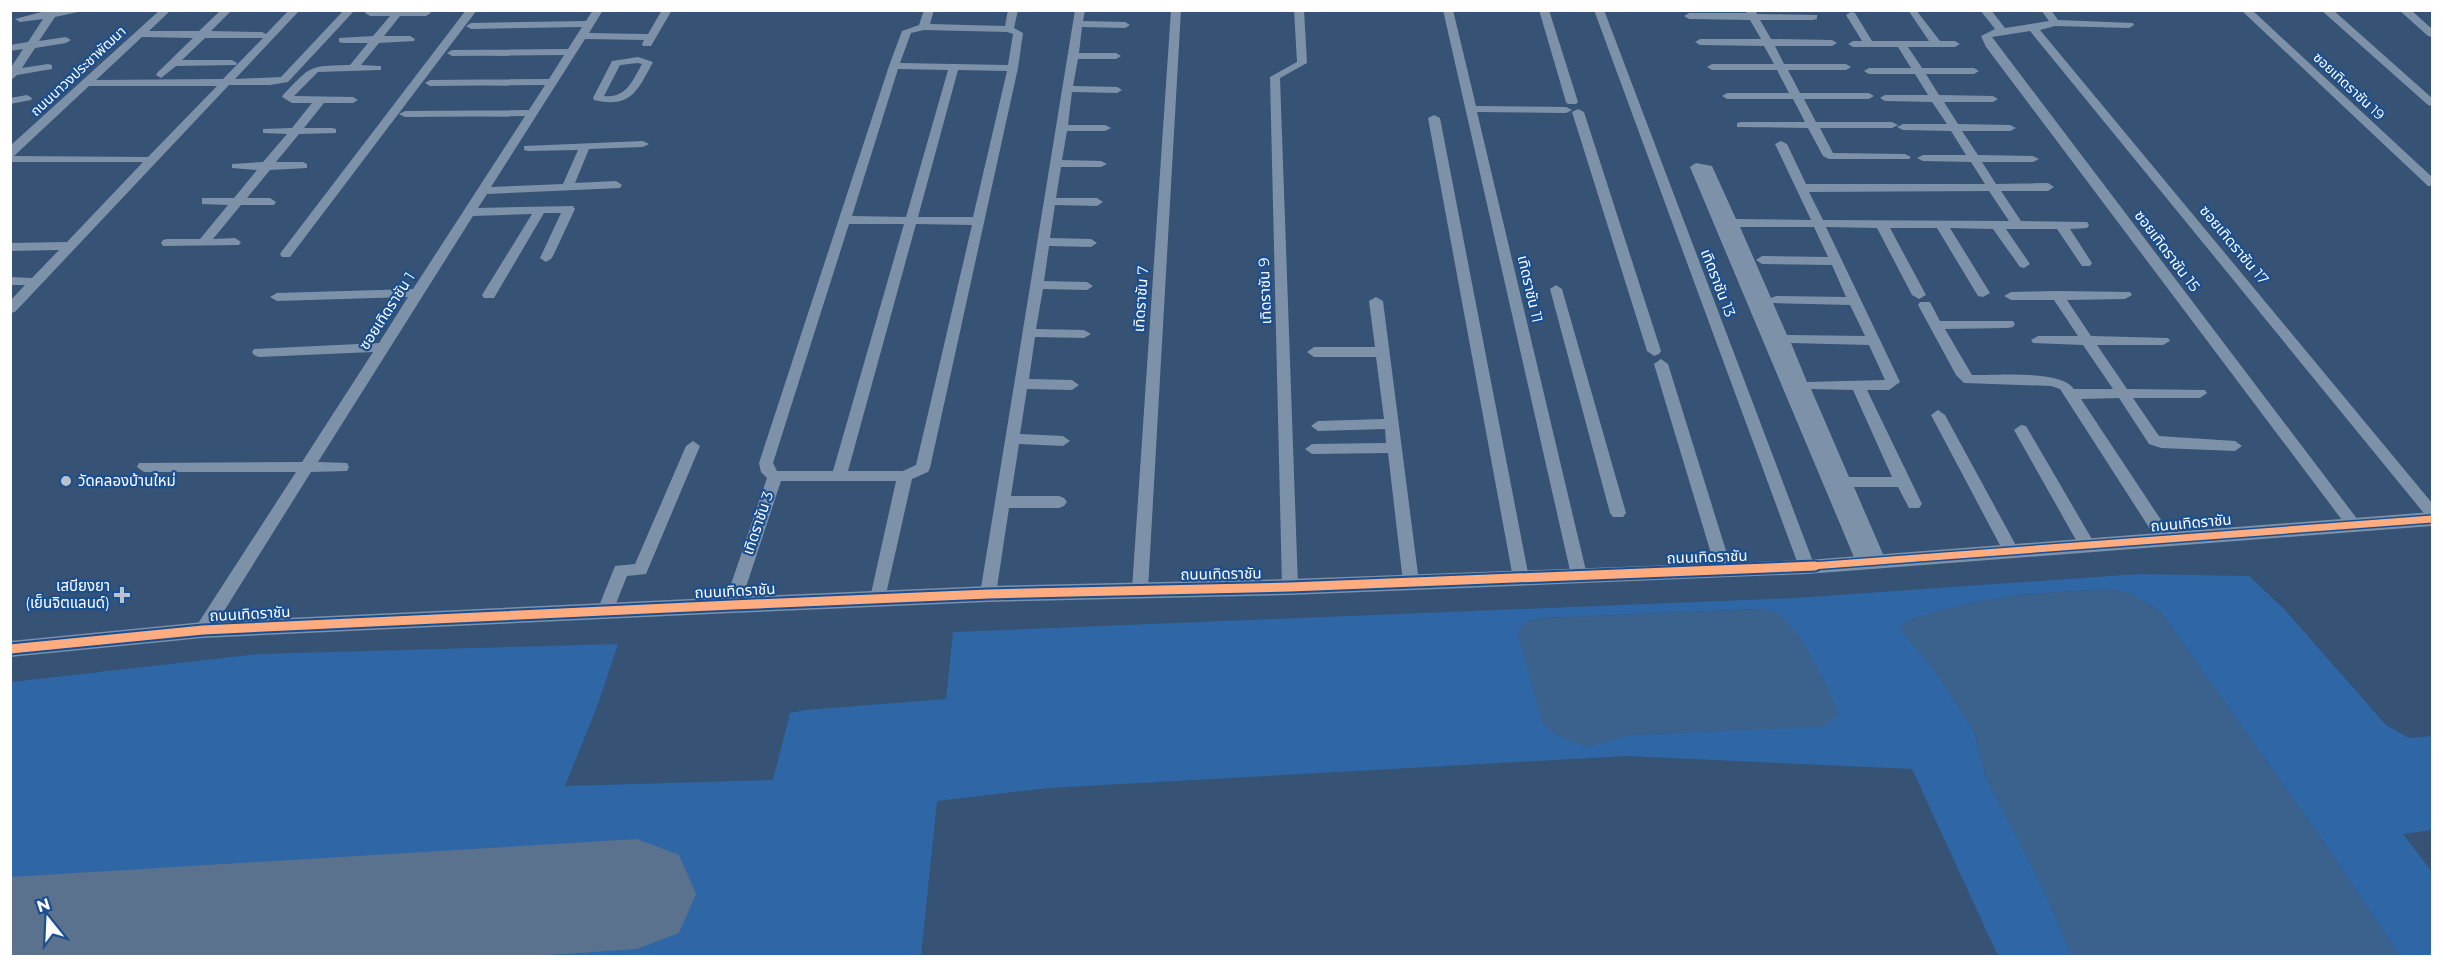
<svg xmlns="http://www.w3.org/2000/svg" width="2443" height="967" font-family="Montserrat,'Noto Sans Thai',sans-serif">
	<style>
		.green { fill: #2f66a5; fill-rule: evenodd }
		.water { fill: #3b618d }
		.lines { fill: none; stroke-linecap: round; stroke-linejoin: round }
		.taxiway { fill: #5a728e; fill-rule: evenodd }
		.runway { fill: #5a728e; fill-rule: evenodd }
		.minor { fill: #7d92a8; fill-rule: evenodd }
		.tertiary { fill: #7d92a8; fill-rule: evenodd }
		.cycleway-far1-casing { stroke: #1b4f8f; stroke-width: 10 }
		.cycleway-casing { stroke: #1b4f8f; stroke-width: 13 }
		.cycleway-far1 { stroke: #ffac80; stroke-width: 7 }
		.cycleway { stroke: #ffac80; stroke-width: 9 }
		.poi-dot { fill: #b9c2ce; stroke: #1b4f8f; stroke-width: 2 }
		.labels { text-anchor: middle; stroke-width: 4.5; stroke-linejoin: round; paint-order: stroke }
		.far-street-label { font-size: 14px; fill: #fff; stroke: #1b4f8f }
		.street-label { font-size: 15px; fill: #fff; stroke: #1b4f8f }
		.poi-label { font-size: 15px; fill: #fff; stroke: #1b4f8f; text-anchor: start }
	</style>
	<rect width="100%" height="100%" fill="#365274"/>
	<path class="green" d="M2139,574L2249,576L2285,610L2386,725L2409,738L2432,736V830L2403,834L2432,872V956H2400L2315,830L2160,611L2129,593L2109,589L2017,595L1961,605L1908,620L1900,629L1935,671L1974,731L1986,777L2043,888L2072,956H1998L1912,769L1627,756L1049,788L937,801L921,956H388L394,940L639,923L654,863L11,904V682L259,654L618,644L597,707L565,786L773,780L790,713L805,710L946,699L953,632L1795,598ZM1759,609L1776,612L1716,731L1629,735L1586,747L1524,622L1544,618Z"/>
	<path class="water" d="M2109,589L2129,593L2160,611L2315,830L2400,956H2072L2043,888L1986,777L1974,731L1935,671L1900,629L1908,620L1961,605L2017,595Z
		M1759,609C1765,610 1772,610 1777,613C1800,627 1829,688 1839,714L1823,727L1629,735L1586,747L1554,734L1542,722L1518,634L1524,622L1544,618Z"/>
	<g class="lines">
		<path class="taxiway" d="M407,886L424,893L431,909L424,925L402,941L396,956H346C360,916 366,902 407,886Z
			M83,906L100,913L108,930L100,947L89,956H32C41,930 57,917 83,906Z"/>
		<path class="runway" d="M637,839L679,855L696,894L679,933L637,949L534,956H10V877Z"/>
		<path class="minor" d="M49,10H87L55,17L39,41L66,37L71,40L66,43L35,48L22,68L48,64L52,65V69L17,75L10,81V69L23,49L10,51V45L28,42L43,19L20,22L15,19Z
			M160,10H171L149,31H199L221,10H232L211,31L262,32L266,34L289,10H300L235,79L281,77L344,10H355L288,82L270,85H229L15,312L10,313V301L25,285H10V277L32,278L59,250L10,251V243L67,242L143,162H10V146ZM142,37L193,38L157,73L156,75L161,78L176,66L236,65L237,63L232,60H182L205,38H263L223,79L96,80ZM89,86H217L148,157L14,156Z
			M428,10L431,13L426,16H400L384,36H410L415,39L414,41L379,43L361,65L381,66V70L318,72L294,96L353,97L358,100L353,103H324L304,128H332L336,129V133L299,134L276,162H303L307,164V168L270,170L247,198H270L276,202L274,205H241L213,239L235,238L241,242L239,245L163,246L161,243L163,240L167,239H200L228,205L202,204V198H234L257,170L232,168V164L263,162L287,134L263,133V129L292,128L312,103H292L282,97L283,95C312,65 308,66 350,65L368,43H343L339,42V38L373,36L390,16H370L365,13L366,11Z
			M466,10H477L290,257H282L280,254L282,251Z
			M593,10H603L589,33L648,34L662,10H672L651,46H643L642,44L644,40L585,39L491,187L563,184L578,150L528,151L524,150V146L643,141L649,144L643,147L589,149L575,183L616,181L622,185L620,188L487,194L478,208L573,206L575,209L552,258L546,262L540,258L561,213H544L494,298H484L482,295L532,214L473,216L318,462L347,463L349,467L347,471L311,472L209,635L203,637L197,635L195,630L197,625L296,472H144L137,467L139,463L302,462L373,352L259,357L254,355L252,352L254,349L379,343L408,297L277,301L270,297L277,293L413,289L525,116L405,117L399,114L405,111L529,110L545,85L430,86L425,83L430,80L549,79L564,55L452,56L447,53L452,50L568,49L582,27L471,29L466,26L471,23L586,21Z
			M924,10H934L930,24L1005,26L1008,10H1018L1014,28L1023,33L1018,68L930,468L928,472L912,479L884,603L878,604L872,603L870,598L896,481H781L740,605L738,610L732,611L726,610L724,605L767,478L761,472L759,463L889,66L902,31L919,25ZM924,30L1007,32L1013,34L1008,65L900,63L911,33ZM898,69L948,70L906,217L852,216ZM958,70L1007,71L973,217H918ZM849,224H904L833,471H777L773,463ZM916,224L972,225L916,465L903,471H848Z
			M1075,10H1085L1083,21L1125,22L1130,25L1125,28L1082,27L1079,53H1116L1121,56L1116,59H1078L1073,86L1117,87L1122,90L1117,93L1072,92L1068,125H1105L1111,128L1105,131H1067L1062,160L1101,161L1107,164L1101,167H1061L1056,198H1097L1103,202L1097,206L1055,205L1050,238L1091,239L1097,243L1091,247L1049,246L1044,281L1087,282L1093,286L1087,290L1043,289L1036,329L1084,330L1091,334L1084,338L1035,337L1029,379L1072,380L1079,385L1072,390L1027,389L1020,434L1063,436L1070,441L1063,446L1019,444L1011,496H1059L1064,498L1067,502L1064,506L1059,508H1009L996,594L994,598L988,600L982,598L980,594Z
			M1171,10H1181L1148,589L1146,593L1140,595L1134,593L1132,589Z
			M1294,10H1304L1307,63L1280,78L1298,587L1296,591L1290,593L1284,591L1282,587L1270,77L1297,62Z
			M1443,10H1453L1476,106L1566,107L1572,110L1566,113L1477,112L1587,575L1585,579L1579,581L1573,579L1571,575Z
			M1539,10H1549L1578,102L1576,104H1568L1566,102Z
			M1594,10H1604L1815,567L1813,571H1801L1799,567Z
			M1745,10H1755L1757,14L1817,15V19L1813,20H1760L1771,39L1832,40L1837,43L1832,46H1775L1784,64H1846L1851,67L1846,70H1788L1800,93H1869L1874,96L1869,99H1804L1816,122H1892L1898,125L1892,128H1820L1833,153L1905,154L1911,157L1909,159H1829L1823,156L1808,128L1737,127V123L1741,122H1805L1793,99H1727L1722,96L1727,93H1789L1777,70H1712L1707,67L1712,64H1774L1764,46L1700,45L1695,42L1700,39H1761L1750,20L1689,19L1684,16L1689,13H1747Z
			M1908,10H1916L1940,41H1955L1960,44L1955,47H1908L1922,68H1974L1979,71L1974,74H1926L1939,95L1993,96L1998,99L1993,102H1944L1958,124L2010,125L2016,128L2010,131H1962L1978,155L2033,156L2039,159L2033,162H1982L1996,184L2048,183L2054,187L2048,191H2001L2021,221L2087,222L2089,225L2087,228L2070,229L2092,263L2090,266H2082L2057,229H2006L2030,264L2024,268L2020,267L1993,229L1950,228L1990,293L1983,297L1978,296L1937,228H1890L1926,295L1919,299L1912,295L1877,228L1826,227L1900,382L1889,390H1867L1922,504L1919,508H1909L1898,487H1854L1886,561L1884,565L1878,567L1871,563L1864,568L1858,566L1856,562L1690,167L1696,163L1712,166L1736,219L1811,220L1775,144L1781,141L1787,144L1806,184H1985L1971,162L1923,161L1917,158L1923,155H1966L1951,131L1903,130L1897,127L1903,124H1947L1932,102L1885,101L1880,98L1885,95H1928L1915,74H1869L1864,71L1869,68H1911L1898,47H1853L1848,44L1853,41H1862L1846,15L1851,12L1855,13L1872,41H1929ZM1989,191L2009,221L1823,220L1809,192ZM1740,227H1814L1828,257L1762,256L1756,260L1762,264L1832,265L1846,297L1776,296L1771,298ZM1773,303L1850,305L1865,336L1787,335ZM1791,343L1869,345L1885,380L1807,382ZM1811,389L1853,390L1892,477H1849Z
			M1980,10H1991L2005,28L2049,21L2041,10H2051L2058,20L2133,23L2134,25L2129,28L2055,26L2040,30L2432,503V519L2427,517L2030,31L1992,37L2361,524L2358,528H2348L1986,47L1981,36L1995,29Z
			M2241,10H2252L2432,177V186H2428Z
			M2321,10H2333L2432,98V106L2428,105Z
			M2399,10H2411L2432,29V37L2428,36Z
			M638,57L653,62C638,90 631,109 594,100L593,98L612,61ZM638,63L642,64C633,80 626,99 604,96L620,65Z
			M27,95L32,98L31,100L10,104V98Z
			M1578,109L1584,112L1661,351L1659,354L1654,356L1647,351L1572,112Z
			M1434,115L1440,118L1529,578L1527,582L1521,584L1515,582L1513,578L1428,118Z
			M1556,285L1562,289L1626,513L1623,517H1613L1610,513L1550,289Z
			M2057,291L2130,292L2132,295L2125,299L2067,300L2091,336L2168,338L2170,341L2163,345H2097L2127,389L2205,390L2207,393L2200,398H2133L2159,436L2235,441L2242,446L2235,451L2161,448L2149,444L2119,398L2081,399L2171,535L2173,539L2171,543H2159L2060,389L2051,386L1964,383L1956,375L1918,305L1920,302H1930L1940,321H2013L2015,324L2013,327L2008,328L1945,329L1972,375C1996,376 2061,369 2074,389H2113L2083,345L2033,343L2031,340L2038,336H2078L2054,300H2011L2004,296L2011,292Z
			M1376,297L1383,301L1419,582L1417,586L1411,588L1405,586L1403,582L1388,453L1312,454L1305,449L1312,444L1386,443L1385,429L1318,431L1311,426L1318,421L1384,419L1376,357H1314L1307,352L1314,347H1375L1369,301Z
			M1661,359L1668,364L1732,570L1730,574L1724,576L1718,574L1716,570L1654,364Z
			M1938,410L1945,415L2019,551L2017,555H2005L2003,551L1931,415Z
			M2021,425L2026,426L2093,541L2095,545L2093,549H2081L2014,430Z
			M693,441L700,446L646,574L627,576L611,616L605,618L599,616L597,611L615,566L635,564L686,446Z"/>
		<path class="tertiary" d="M2432,512V526L1807,574L1290,595L988,602L732,613L203,638L10,657V641L203,622L732,597L988,586L1290,579L1807,560Z"/>
		<g class="cycleway-far1-casing">
			<path id="cycleway-far1" d="M1785,568L2432,519"/>
		</g>
		<g class="cycleway-casing">
			<path id="cycleway" d="M10,649L203,630L732,605L988,594L1290,587L1815,566"/>
		</g>
		<use href="#cycleway-far1" class="cycleway-far1"/>
		<use href="#cycleway" class="cycleway"/>
	</g>
	<g class="poi-dot">
		<circle cx="66" cy="481" r="6"/>
		<path d="M119 586h6v6h6v6h-6v6h-6v-6h-6v-6h6z"/>
	</g>
	<g class="labels">
		<g class="far-street-label">
			<text transform="translate(78 71) rotate(-43)" y="5">ถนนนาวงประชาพัฒนา</text>
			<text transform="translate(2349 86) rotate(43)" y="5">ซอยเทิดราชัน 19</text>
		</g>
		<g class="street-label">
			<text transform="translate(2234 245) rotate(50)" y="5">ซอยเทิดราชัน 17</text>
			<text transform="translate(2167 251) rotate(53)" y="5">ซอยเทิดราชัน 15</text>
			<text transform="translate(1718 283) rotate(69)" y="5">เทิดราชัน 13</text>
			<text transform="translate(1530 289) rotate(77)" y="5">เทิดราชัน 11</text>
			<text transform="translate(1265 291) rotate(-92)" y="5">เทิดราชัน 9</text>
			<text transform="translate(1141 299) rotate(-86)" y="5">เทิดราชัน 7</text>
			<text transform="translate(387 311) rotate(-57)" y="5">ซอยเทิดราชัน 1</text>
			<text transform="translate(758 523) rotate(-71)" y="5">เทิดราชัน 3</text>
			<text transform="translate(2191 523) rotate(-5)" y="5">ถนนเทิดราชัน</text>
			<text transform="translate(1707 557) rotate(-2)" y="5">ถนนเทิดราชัน</text>
			<text transform="translate(1221 574) rotate(-1)" y="5">ถนนเทิดราชัน</text>
			<text transform="translate(735 591) rotate(-3)" y="5">ถนนเทิดราชัน</text>
			<text transform="translate(250 614) rotate(-3)" y="5">ถนนเทิดราชัน</text>
		</g>
		<g class="poi-label">
			<text x="78" y="486">วัดคลองบ้านใหม่</text>
			<text x="110" y="591" text-anchor="end">เสบียงยา<tspan x="110" dy="17">(เย็นจิตแลนด์)</tspan></text>
		</g>
	</g>
	<rect width="2443" height="967" fill="none" stroke="#ffffff" stroke-width="24"/>
	<g transform="translate(48 919) rotate(342)" stroke="#1b4f8f" stroke-width="4.5" paint-order="stroke">
	<path d="M0-4.5L10 22L0 15L-10 22Z" fill="#ffffff"/>
	<text y="-9" font-size="16" font-weight="bold" text-anchor="middle" fill="#ffffff">N</text>
	</g>
</svg>
